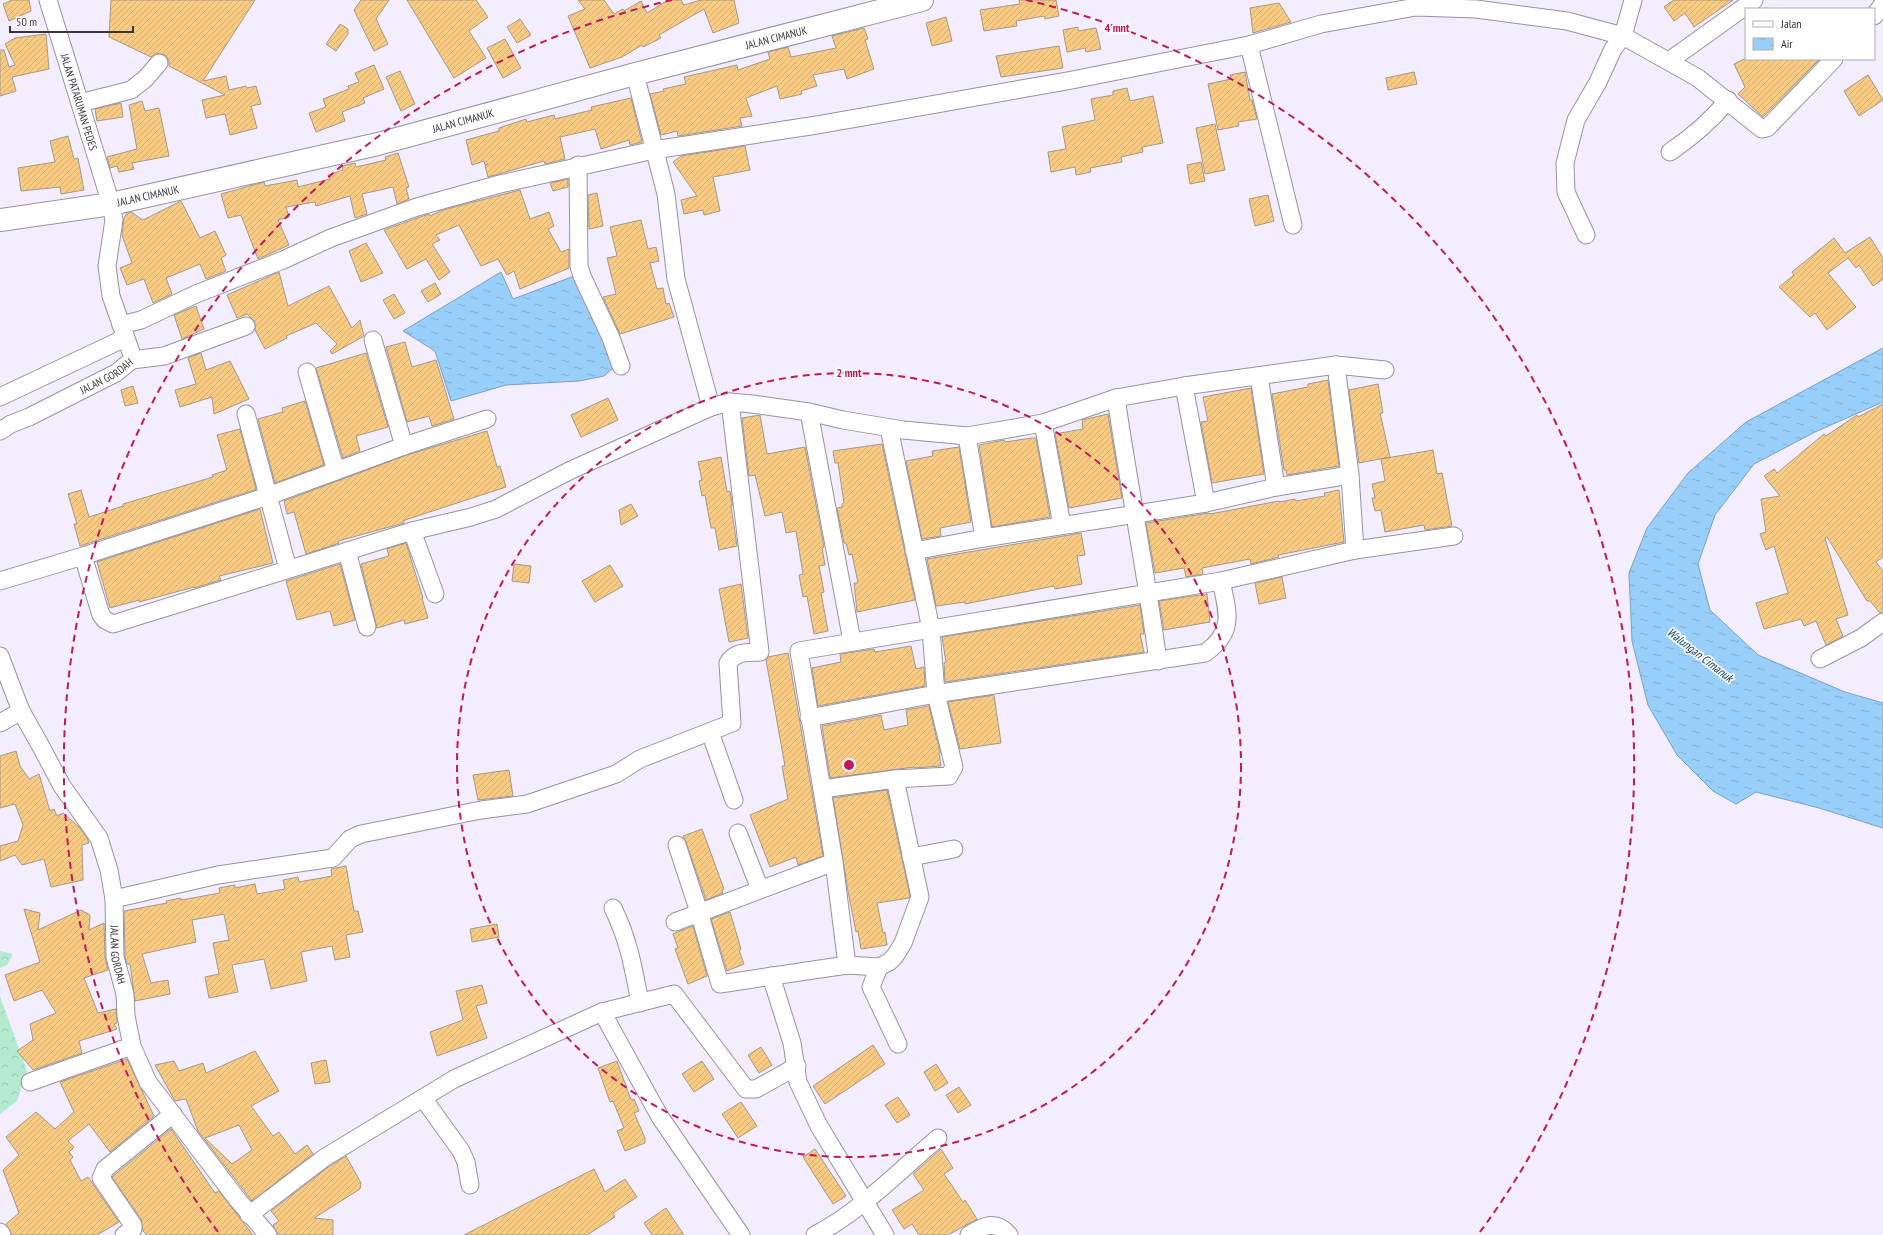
<svg xmlns="http://www.w3.org/2000/svg" width="1883" height="1235" font-family="'PT Sans Narrow',sans-serif">
	<style>
		.forest { fill: url(#forest-crowns) }
		.water { fill: url(#water-ripples); stroke: #7ba1c1 }
		.building { fill: url(#building-hatch); stroke: #a3998b; fill-rule: evenodd }
		.lines { fill: none; stroke-linecap: round; stroke-linejoin: round }
		.minor-casing { stroke: #9892a1; stroke-width: 19 }
		.major-casing { stroke: #9892a1; stroke-width: 24 }
		.minor { stroke: #fff; stroke-width: 17 }
		.major { stroke: #fff; stroke-width: 22 }
		.ring { fill: none; stroke: #c2185b; stroke-width: 2; stroke-dasharray: 7 5 }
		.labels { text-anchor: middle; stroke-width: 3.5; stroke-linejoin: round; paint-order: stroke }
		.street-label { font-size: 11px; fill: #38353b; stroke: #fefefe }
		.water-label { font-size: 12px; font-style: italic; fill: #00385b; stroke: #fefefe }
		.centre { fill: #c2185b; stroke: #fefefe; stroke-width: 2 }
		.ring-label { font-size: 12px; text-anchor: middle; font-weight: bold; fill: #c2185b; stroke: #fefefe; stroke-width: 3.5; stroke-linejoin: round; paint-order: stroke }
	</style>
	<defs>
		<pattern id="forest-crowns" width="20" height="18" patternUnits="userSpaceOnUse"><rect width="20" height="18" fill="#b4ebcf"/><path d="M2 6a3 3 0 1 1 6 0M12 15a3 3 0 1 1 6 0" fill="none" stroke="#9ccab3"/></pattern>
		<pattern id="water-ripples" width="26" height="14" patternUnits="userSpaceOnUse"><rect width="26" height="14" fill="#98cffb"/><path d="M2 4q2-2 4 0t4 0M15 11q2-2 4 0t4 0" fill="none" stroke="#84b2d8"/></pattern>
		<pattern id="building-hatch" width="6" height="6" patternUnits="userSpaceOnUse"><rect width="6" height="6" fill="#f9cb82"/><path d="M-1 1l2-2M0 6l6-6M5 7l2-2" fill="none" stroke="#d6af71"/></pattern>
	</defs>
	<rect width="100%" height="100%" fill="#f3edfd"/>
	<path class="forest" d="M0,951L13,954L7,965L0,968Z
		M0,996L27,1071L17,1101L0,1114Z"/>
	<path class="water" d="M501,272L513,299L577,275L613,358V368L604,376L579,381L506,385L451,401L435,351L403,331Z
		M1883,348V402L1815,432L1754,464L1715,515L1698,564L1710,610L1758,655L1845,692L1883,703V828L1819,808L1756,792L1736,804L1713,791L1677,755L1648,705L1632,641L1629,573L1647,528L1688,473L1746,422Z"/>
	<path class="building" d="M12,0H29L31,11L9,21L3,4Z
		M111,0H255L203,81L226,76L229,90L246,86L247,88L256,86L261,104L251,106L257,128L230,135L225,114L206,118L202,100L225,95L169,66V60L165,55L156,53L151,57L109,37Z
		M361,0H389L376,19L388,44L374,51L354,10Z
		M407,0H476L488,17L469,31L486,58L454,78Z
		M578,0H604L614,14L623,9L624,11L641,1L647,13L668,0H681L684,5L701,0H734L739,23L713,33L704,9L659,35L661,38L643,47L642,45L622,57L590,68L568,16L585,9Z
		M1019,0H1056L1059,16L1045,19L1044,16L1016,21L1017,26L984,31L980,10L1020,4Z
		M1674,0H1733L1694,27L1685,13L1674,21L1664,7Z
		M1279,3L1291,22L1253,33L1250,8Z
		M946,17L952,41L932,46L926,23Z
		M520,19L531,35L517,43L507,27Z
		M340,24L348,29V34L336,51L326,44Z
		M1078,27V31L1096,28L1101,49L1086,52L1085,48L1067,52L1063,30Z
		M864,28L868,39L865,40L874,69L847,79L844,69L813,75L817,86L801,91L802,94L780,99L777,86L746,98L752,116L740,118L742,126L678,136L677,131L661,135L650,94L664,91L663,89L686,84L684,77L737,65L738,70L770,59L768,52L788,47L791,57L836,48L832,36Z
		M46,34L49,69L12,77L16,91L0,96V50H4L9,67L15,65L5,44L15,38Z
		M505,39L521,68L503,78L487,48Z
		M1059,46L1063,68L1001,77L996,56Z
		M1744,59H1820L1763,117L1738,94L1745,87L1734,64Z
		M374,65L384,89L363,98L365,103L342,112L345,121L316,132L309,113L326,107L323,99L349,89L348,86L359,82L355,73Z
		M400,71L415,104L401,111L386,77Z
		M1245,72L1250,100H1252L1257,119L1238,122L1239,126L1218,130L1208,84L1231,79L1230,75Z
		M1414,72L1417,84L1388,90L1386,78Z
		M1868,75L1883,100L1859,116L1844,91Z
		M1127,88L1130,101L1153,96L1163,143L1142,147L1143,152L1121,157L1122,162L1090,168L1091,172L1076,175L1075,167L1051,172L1048,152L1066,149L1062,127L1095,120L1091,99L1113,95V91Z
		M631,98L642,142L630,145L629,140L601,149L595,129L560,137L565,159L545,164L544,161L488,177L485,166L488,164L485,165L484,161L472,165L466,140L499,131V128L526,119L527,122L554,115L555,119L592,110L591,107Z
		M142,101L145,111L159,108L169,156L132,163L134,169L119,172L117,166L110,168L107,157L137,149L129,105Z
		M121,103L123,117L97,121L95,109Z
		M1215,124L1225,170L1205,174L1196,128Z
		M68,136L74,159L78,158L84,190L61,194L60,187L21,191L18,168L55,162L50,141Z
		M745,146L750,170L713,177L720,211L704,215L703,210L684,214L681,200L697,196L673,162L681,156Z
		M398,153L409,187L406,188L409,199L397,204L393,187L362,194L367,214L355,218L350,196L316,206L315,202L286,207L289,217L278,220L289,245L258,259L241,215L228,218L221,194L264,182L265,186L297,180L298,187L330,179L328,175L343,170L342,166L355,163L356,167L386,160L385,157Z
		M1201,162L1205,181L1190,184L1187,165Z
		M568,179V187L553,191L550,183Z
		M520,190L530,219L549,212L554,226L548,229L561,252L569,249V268L520,289L514,271L507,275L498,259L481,266L459,225L436,235L440,240L432,244L450,272L439,280L426,259L407,269L384,230L420,217L429,214L430,216L443,210Z
		M597,193L603,226L589,229L588,195Z
		M1268,195L1274,221L1255,226L1249,199Z
		M181,201L200,238L215,231L226,255L221,258L226,271L206,279L200,264L166,278L172,294L153,303L144,279L127,285L120,268L132,263L122,235L124,218L127,213L131,212L143,220Z
		M641,220L648,249L656,247L659,261L650,263L657,289L663,288L666,304L669,303L674,317L620,334L603,297L616,294L607,258L617,256L610,227Z
		M1870,237L1883,258V279L1873,286L1859,265L1856,268L1848,258L1828,273L1856,307L1827,330L1815,313L1810,317L1779,287L1794,275L1792,272L1834,238L1845,253Z
		M366,243L383,273L361,282L349,251Z
		M279,272L288,306L329,286L352,328L360,320L364,336L332,354L330,351L337,344L316,323L286,336L287,338L265,349L255,330V322L247,314L237,318L227,295Z
		M435,283L441,294L428,302L421,291Z
		M394,294L405,313L394,319L383,300Z
		M196,306L204,329L182,339L174,315Z
		M405,342L412,367L436,360L454,419L432,426L429,416L407,422L386,347Z
		M201,353L206,370L230,361L249,399L214,414L212,397L180,407L175,390L196,384L188,358Z
		M366,353L388,427L356,436L360,451L343,458L316,368Z
		M1328,380L1339,466L1287,475L1286,470H1284L1272,394L1308,387V384Z
		M1378,384L1383,413H1380L1390,457L1359,463L1349,390Z
		M133,386L138,403L125,406L121,390Z
		M1251,388L1264,474L1212,483L1201,422L1208,421L1203,397Z
		M608,398L618,420L581,437L571,415Z
		M305,401L324,465L275,483L258,419L283,412L282,408Z
		M1883,404V557L1876,562L1883,571V612L1880,613L1870,601H1867L1827,537L1825,538L1848,615L1836,619L1843,636L1826,645L1816,621L1804,626L1801,619L1764,629L1756,603L1788,593L1774,546L1766,550L1760,534L1766,532L1761,499L1780,496L1764,476L1774,469L1777,473L1824,434L1826,436L1857,415L1858,417Z
		M1108,414L1122,498L1069,508L1055,434L1083,429L1082,420Z
		M760,415L767,454L805,447L824,547L822,548L825,565L819,566L824,592L821,593L828,631L814,634L807,596L803,597L799,575L803,574L796,531L786,533L782,512L765,516L755,475L749,476L742,418Z
		M240,429L256,489L254,490L80,546L74,524H77L68,494L81,490L89,517L123,506V504L213,477L212,475L227,470L217,435Z
		M487,431L497,467L500,466L506,487L408,519L403,521L404,523L338,541L339,543L306,554L294,512L287,514L284,501L407,455Z
		M1032,438H1036L1050,517L992,527L979,445L1004,440L1005,442Z
		M882,444L915,600L857,612L854,583H858L852,554L849,555L846,543H844L837,508L842,507V504L844,503L838,463H835L833,451Z
		M959,447L971,522L940,528L941,536L922,539L906,461L933,456L932,451Z
		M1433,450L1437,474L1442,473L1452,526L1425,530L1424,525L1385,532L1381,510L1375,511L1372,498H1375L1372,484L1385,481L1381,459Z
		M721,457L727,492L730,491L732,503V506H731L737,546L719,550L715,528H711L705,495L702,496L699,481L702,480L698,462Z
		M1339,490L1344,542L1278,555L1279,557L1251,564L1250,559L1202,568L1203,574L1186,577L1184,568L1155,573L1146,523L1209,513L1210,514L1279,501L1280,502L1295,499L1296,501L1325,496L1324,493Z
		M631,504L638,516L621,525L619,510Z
		M260,509L273,563L219,576L221,580L194,588V587L139,602V600L110,608L97,562Z
		M1081,533L1085,555L1077,556L1082,584L1055,589L1054,586L965,604V602L936,606L927,559Z
		M406,543L423,598H422L428,618L405,624L404,620L377,628L361,564L389,556L387,549Z
		M340,564L355,620L334,626L330,611L297,620L286,581Z
		M514,564L531,566L529,583L512,581Z
		M610,565L623,586L595,602L582,581Z
		M1282,577L1286,598L1259,604L1255,583Z
		M741,584L748,638L729,642L719,589Z
		M1207,594L1210,622L1164,630L1159,601Z
		M1140,605L1144,634H1140L1144,652L945,682L944,663L946,662L942,637Z
		M911,646L916,669L924,667L925,686L818,706L812,668L841,662L840,654L874,649L875,652Z
		M788,653L823,856L798,865L796,857L770,867L750,815L788,799L782,766H785L766,660L768,657Z
		M994,695L1001,743L960,749L948,702Z
		M929,706L940,753H939L941,766L914,768V767L830,778L822,726L881,715L884,730L908,725L906,710Z
		M16,751L20,766L29,779L39,774L50,811L54,809L57,816L63,813L80,828L87,838L89,843L82,845L83,880L51,887L44,859L22,865L15,855L0,861V846L18,841L23,825L15,804L0,808V756Z
		M509,770L513,796L478,800L473,775Z
		M887,790L910,896L909,898L877,903L883,933L885,932L887,945L861,949L858,931L856,932L848,891L833,798Z
		M702,829L724,889L722,890L723,893L706,900L686,842L683,836Z
		M346,866L354,911H358L363,932L346,935L350,957L335,960L332,946L301,952L307,981L271,989L264,959L232,965L238,992L209,998L205,977L219,974L213,943L229,940L224,914L192,920L196,942L142,954L151,983L168,980L170,994L135,1001L130,964H127L125,956L124,911L167,903L166,901L181,898V900L220,893L219,888L235,885V888L255,884L257,894L285,889L283,880L298,877L299,882L332,876L331,869Z
		M24,909L40,913L38,930L81,910L90,915L89,930L104,923L105,957L108,970L84,978L98,1013L116,1009L117,1023L114,1024L117,1029L79,1041L82,1053L33,1070L17,1051L33,1040L30,1024L56,1013L42,990L14,1001L5,975L40,962Z
		M730,912L741,949L739,950L744,964L727,971L711,919Z
		M497,924L499,937L472,942L470,929Z
		M693,926L707,976L688,984L675,949L678,948L673,934Z
		M482,985L487,1003L476,1006L487,1038L437,1056L430,1032L463,1020L456,991Z
		M873,1045L885,1064L825,1104L813,1086Z
		M761,1047L772,1065L759,1073L748,1055Z
		M255,1051L279,1091L251,1106L273,1136L279,1132L295,1154L307,1145L313,1154L252,1201L198,1131L186,1099L175,1101L155,1065L174,1061L179,1071L203,1063L206,1073ZM239,1125L252,1150L232,1164L205,1138Z
		M127,1059L154,1116L110,1152L89,1124L68,1141L74,1147L69,1152L73,1157L70,1160L81,1181L88,1177L119,1222L97,1235H12L6,1224L19,1213L3,1170L19,1155L6,1137L36,1112L55,1129L74,1112L60,1082Z
		M326,1060L330,1082L315,1084L311,1063Z
		M617,1061L631,1100L634,1099L639,1111L634,1113L645,1138V1143L625,1151L617,1131L624,1128L613,1101L610,1102L598,1068Z
		M702,1061L714,1079L694,1092L682,1074Z
		M936,1064L948,1083L935,1091L924,1072Z
		M959,1087L971,1105L958,1113L946,1095Z
		M898,1097L910,1115L897,1123L885,1105Z
		M741,1102L757,1126L738,1138L722,1114Z
		M171,1129L215,1193L219,1191L253,1235H147L143,1231L141,1219L112,1177Z
		M815,1149L846,1196L833,1204L803,1157Z
		M941,1149L953,1168L944,1174L963,1202L965,1200L977,1219L948,1235H919L912,1224L904,1229L892,1210L924,1190L913,1174Z
		M346,1156L361,1183L360,1189L314,1218L333,1220V1235H278L273,1225L279,1221L271,1211L327,1168Z
		M594,1169L605,1192L625,1179L637,1197L613,1213L615,1217L587,1235H464Z
		M666,1208L684,1235H652L644,1223Z"/>
	<g class="lines">
		<g class="minor-casing">
			<g id="minor">
				<path d="M1874,16L1883,4"/>
				<path d="M1249,45L1293,225"/>
				<path d="M1669,61L1754,0"/>
				<path d="M635,74L666,194L676,279L711,407"/>
				<path d="M80,103L131,90L145,79L159,63"/>
				<path d="M1670,152C1692,137 1711,121 1728,100"/>
				<path d="M578,165L579,266L582,276L611,338L621,366"/>
				<path d="M1586,235L1566,192L1565,163L1576,120L1598,82L1613,49L1623,36L1633,0"/>
				<path d="M121,325L141,320L196,294L283,260L331,238L417,207L500,184L654,150L817,125L1067,81L1249,45L1321,24L1416,7L1476,9L1567,21L1623,36L1698,78L1762,129L1767,128L1834,59"/>
				<path d="M373,340L404,446"/>
				<path d="M132,360L164,356L246,326"/>
				<path d="M1336,365L1350,475L1355,550"/>
				<path d="M307,372L336,471"/>
				<path d="M1259,376L1276,487"/>
				<path d="M1184,386L1206,503"/>
				<path d="M0,397L125,338"/>
				<path d="M1116,398C1129,486 1146,573 1158,661"/>
				<path d="M809,412L852,641"/>
				<path d="M246,414L288,569"/>
				<path d="M1043,423L1062,525"/>
				<path id="s1" d="M0,431L11,424L29,417L116,373L132,360V355L111,296L107,266L114,220L111,204L48,0"/>
				<path d="M967,436L984,538"/>
				<path d="M412,531L435,594"/>
				<path d="M347,551L367,627"/>
				<path d="M914,551L984,538L1206,503L1276,487L1350,475"/>
				<path d="M83,556L268,496L404,446L487,419"/>
				<path d="M0,581L83,556L101,615L105,620L113,624L412,531L471,517L496,509L569,471L711,407L730,402L752,404L809,412L843,420L903,430L967,436L1043,423L1116,398L1184,386L1336,365L1385,370"/>
				<path id="s2" d="M0,656L21,711L39,743L62,786L99,838L109,870L114,899L115,957L125,994L126,1016L132,1046L148,1082L237,1199L268,1235"/>
				<path d="M1820,659L1861,638L1883,622"/>
				<path d="M809,718L941,693L1205,653C1235,632 1228,613 1221,581"/>
				<path d="M0,723L21,711"/>
				<path d="M710,732L734,800"/>
				<path d="M822,789L895,779L949,776L954,767L936,694L931,629L889,428"/>
				<path d="M738,833L760,889"/>
				<path d="M677,845L699,912L720,984L847,965L879,967L889,962L895,956L903,943L920,897L895,779"/>
				<path d="M911,857L954,849"/>
				<path d="M114,899L218,875L333,858L350,839L361,834L481,810L527,804L616,774L640,759L732,723L728,663C735,651 747,653 760,652L730,402"/>
				<path d="M613,908C629,941 633,966 640,1003"/>
				<path d="M675,922L834,862"/>
				<path d="M847,965L834,862L799,651L1221,581L1355,550L1454,536"/>
				<path d="M879,967L871,987L898,1044"/>
				<path d="M771,976L792,1043L798,1082L819,1126L885,1235"/>
				<path d="M602,1012L660,1117L741,1235"/>
				<path d="M30,1082L132,1046"/>
				<path d="M423,1098L461,1151L466,1162L470,1185"/>
				<path d="M249,1215L324,1158L454,1079L602,1012L674,994L746,1089H756L797,1066"/>
				<path d="M0,1232L2,1235"/>
				<path d="M124,1235L133,1229V1225L101,1178L105,1169L173,1114"/>
				<path d="M815,1235C861,1211 899,1171 938,1138"/>
				<path d="M969,1235C983,1226 996,1219 1009,1235"/>
			</g>
		</g>
		<g class="major-casing">
			<g id="major">
				<path id="s3" d="M0,220L111,204L378,144L635,74L922,0"/>
			</g>
		</g>
		<use href="#minor" class="minor"/>
		<use href="#major" class="major"/>
	</g>
	<g class="ring">
		<circle cx="849" cy="765" r="392"/>
		<path d="M218 1232A785 785 0 0 1 672 0M1026 0A785 785 0 0 1 1480 1232"/>
	</g>
	<g class="labels">
		<g class="street-label">
			<text dy="4" stroke="none"><textPath href="#s3" startOffset="798">JALAN CIMANUK</textPath></text>
			<text transform="translate(79 102) rotate(73)" y="4">JALAN PATARUMAN PEDES</text>
			<text dy="4" stroke="none"><textPath href="#s3" startOffset="474">JALAN CIMANUK</textPath></text>
			<text dy="4" stroke="none"><textPath href="#s3" startOffset="150">JALAN CIMANUK</textPath></text>
			<text dy="4" stroke="none"><textPath href="#s1" startOffset="120">JALAN GORDAH</textPath></text>
			<text dy="4" stroke="none"><textPath href="#s2" startOffset="327">JALAN GORDAH</textPath></text>
		</g>
		<g class="water-label">
			<text transform="translate(1700 655) rotate(38)" y="4">Walungan Cimanuk</text>
		</g>
	</g>
	<circle cx="849" cy="765" r="6" class="centre"/>
	<g class="ring-label">
		<text x="1117" y="32">4 mnt</text>
		<text x="849" y="377">2 mnt</text>
	</g>
	<rect x="1745" y="8" width="130" height="52" fill="#fefefe" stroke="#afaeb0"/>
	<rect x="1753" y="21" width="20" height="6" fill="#ffffff" stroke="#afaeb0"/>
	<text x="1781" y="28" font-size="12" fill="#38353b">Jalan</text>
	<rect x="1753" y="38" width="20" height="12" fill="url(#water-ripples)" stroke="#afaeb0"/>
	<text x="1781" y="48" font-size="12" fill="#38353b">Air</text>
	<path d="M10 26v6h123v-6" fill="none" stroke="#38353b" stroke-width="2"/>
	<text x="16" y="26" font-size="12" fill="#38353b" stroke="#fefefe" stroke-width="3" paint-order="stroke">50 m</text>
</svg>
